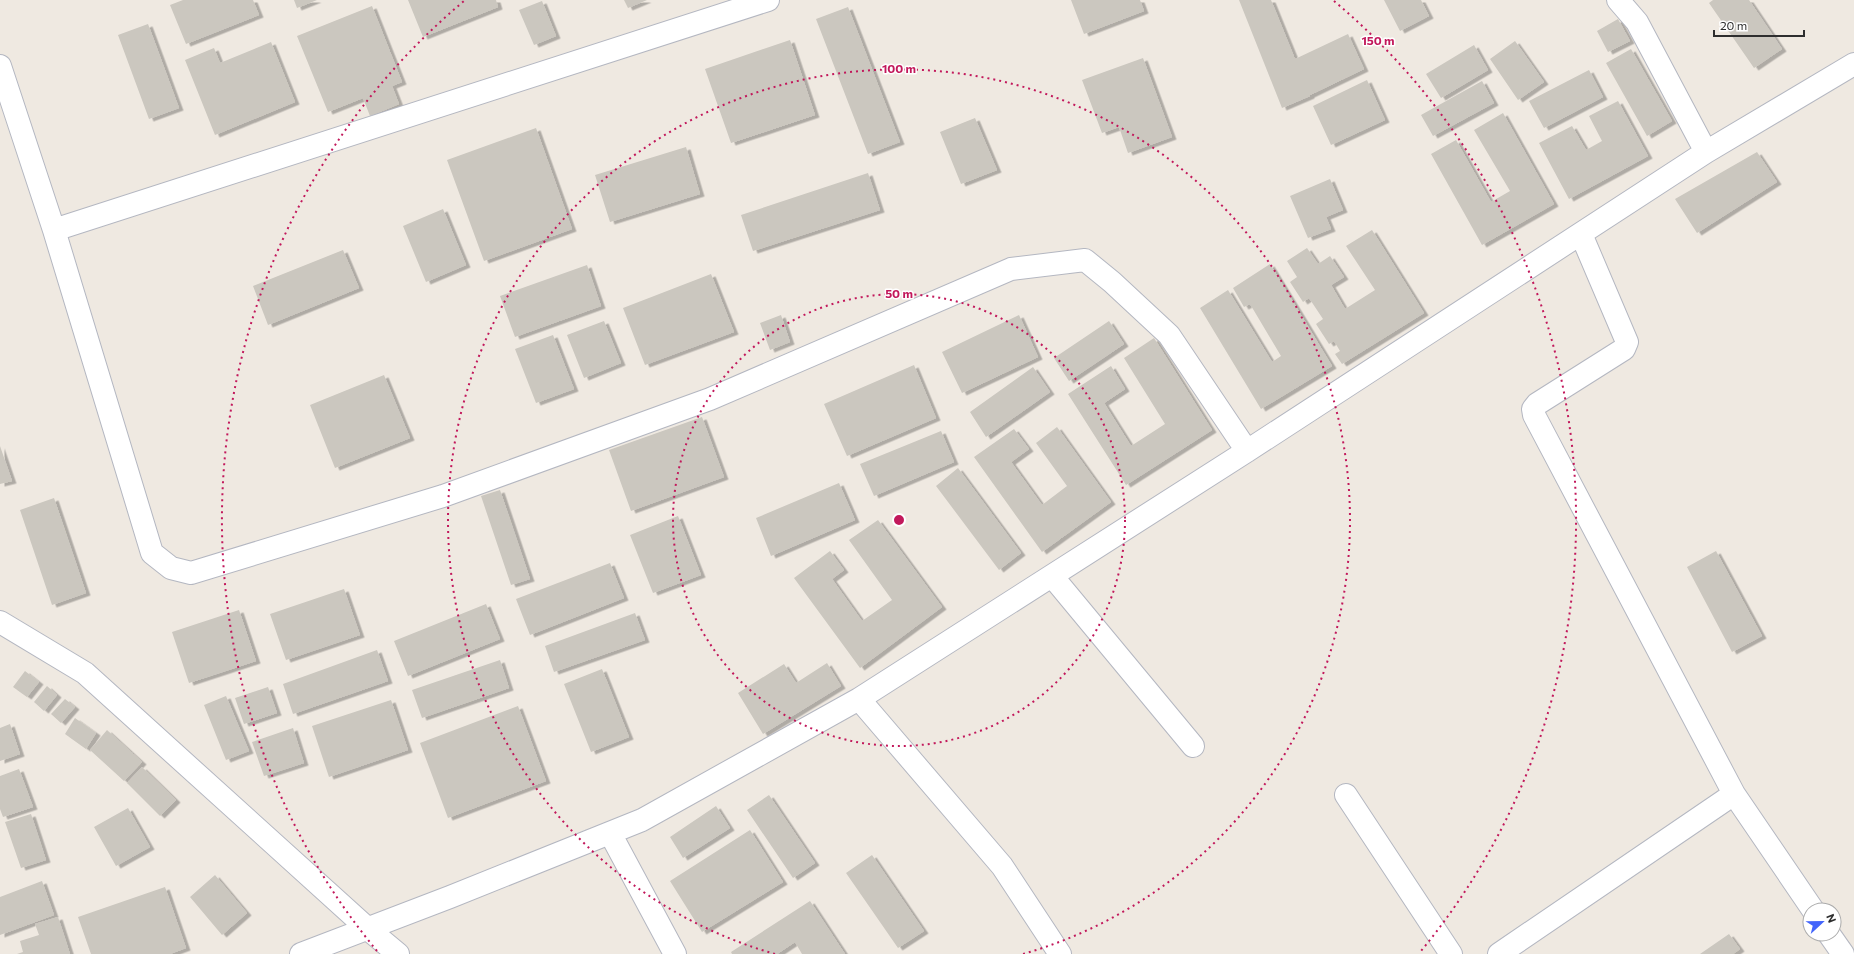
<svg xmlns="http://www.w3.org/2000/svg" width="1854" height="954" font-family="Commissioner,sans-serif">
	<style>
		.building { fill: #cbc7bf; filter: url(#shadow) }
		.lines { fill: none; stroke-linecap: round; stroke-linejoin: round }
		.street-casing { stroke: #b4b7c1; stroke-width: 24 }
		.street { stroke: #fff; stroke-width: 22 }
		.ring { fill: none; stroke: #c2185b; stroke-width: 2; stroke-dasharray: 2 4 }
		.centre { fill: #c2185b; stroke: #fff; stroke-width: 2 }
		.ring-label { font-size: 12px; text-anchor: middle; font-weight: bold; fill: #c2185b; stroke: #fff; stroke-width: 3; stroke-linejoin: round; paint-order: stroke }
	</style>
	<defs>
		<filter id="shadow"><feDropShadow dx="4.5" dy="2.5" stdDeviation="0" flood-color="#0004"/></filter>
	</defs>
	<rect width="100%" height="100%" fill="#efe9e1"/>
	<path class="building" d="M183,0H253L259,15L186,44L170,5Z
		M294,0H317L297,8Z
		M408,0H496L498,7L423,37Z
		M624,0H647L628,8Z
		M1071,0H1140L1144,11L1084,34Z
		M1239,0H1271L1295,59L1348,34L1364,69L1310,95V96L1282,108Z
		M1384,0H1421L1429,16L1400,31Z
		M1713,0H1749L1782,49L1754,68L1709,3Z
		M542,1L556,36L534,45L519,10Z
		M372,6L402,82L392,86L399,104L370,116L363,98L328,112L297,36Z
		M848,7L900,142L868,154L816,19Z
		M1618,19L1630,41L1608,52L1597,31Z
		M148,24L179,108L149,119L118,35Z
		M790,40L815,115L731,143L705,69Z
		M1515,41L1544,82L1518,100L1490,59Z
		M271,42L295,102L215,135L185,60L214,48L220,63Z
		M1474,45L1488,70L1441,98L1426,74Z
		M1631,49L1672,121L1647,136L1606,63Z
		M1143,58L1172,137L1128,153L1119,127L1102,133L1082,80Z
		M1589,70L1603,97L1544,128L1529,101Z
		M1367,80L1385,120L1331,145L1313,106Z
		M1482,81L1494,103L1433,136L1421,115Z
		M1618,101L1648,156L1569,199L1539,143L1572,126L1586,150L1602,141L1589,116Z
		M1503,113L1554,204L1482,245L1431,154L1456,140L1491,202L1510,191L1474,130Z
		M975,118L997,170L961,184L940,132Z
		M536,128L572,229L484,261L447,160Z
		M686,147L700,194L610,222L595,175Z
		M1757,152L1777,182L1697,233L1675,199Z
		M868,173L880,210L753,251L741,215Z
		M1330,179L1343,210L1326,217L1331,229L1308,238L1290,196Z
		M443,209L466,265L426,282L403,226Z
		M1372,230L1424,313L1342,364L1335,354L1340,351L1334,341L1329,344L1316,324L1323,319L1309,298L1303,302L1290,282L1297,277L1287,261L1307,248L1318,264L1330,256L1344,277L1331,285L1345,309L1375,290L1346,246Z
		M343,250L359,288L268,325L253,286Z
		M1270,264L1332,366L1261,409L1200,308L1228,290L1272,362L1281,356L1250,304L1244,307L1233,288Z
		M587,265L601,306L515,337L500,296Z
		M711,274L734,332L645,365L623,308Z
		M781,315L790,342L770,350L760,323Z
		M1019,315L1038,357L962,393L942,352Z
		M604,321L621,363L584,378L567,335Z
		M1109,321L1124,344L1069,381L1054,358Z
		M553,335L574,389L536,403L515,349Z
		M1154,338L1212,430L1126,485L1068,394L1111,366L1125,389L1104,403L1131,446L1165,424L1124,358Z
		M914,365L936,418L847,456L824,404Z
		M1033,367L1050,392L986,437L970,412Z
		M384,375L410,438L335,468L310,405Z
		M702,417L724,477L631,511L609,450Z
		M1057,427L1111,502L1042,552L974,457L1014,429L1029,449L1011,462L1042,505L1067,486L1036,443Z
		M941,431L954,462L874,496L860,464Z
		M0,446L12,481L0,484Z
		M958,468L1021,553L999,570L936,486Z
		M839,483L855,520L771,556L756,518Z
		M500,490L530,579L511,585L481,496Z
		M54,498L86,593L52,605L20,510Z
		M678,516L701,575L653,593L630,535Z
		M878,520L942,607L860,668L794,578L830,551L844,570L832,579L862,621L892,600L849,540Z
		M1716,551L1762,636L1732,652L1687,567Z
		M610,563L624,598L530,635L516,599Z
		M344,589L360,635L286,660L270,614Z
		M486,604L500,639L408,676L394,641Z
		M239,610L256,661L189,683L172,632Z
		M635,613L645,640L554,672L545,646Z
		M377,650L388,681L293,714L283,684Z
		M500,660L509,688L422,718L412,690Z
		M827,663L841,686L763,734L738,693L784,664L796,683Z
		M602,669L629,737L591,752L564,684Z
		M25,671L39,682L27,697L13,687Z
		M47,686L57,695L44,711L34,702Z
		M268,687L277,713L244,724L235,698Z
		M226,696L249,751L226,760L204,705Z
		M65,699L75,707L61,723L51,714Z
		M391,700L408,750L329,777L312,726Z
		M518,706L546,781L448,818L420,743Z
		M75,718L96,733L86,749L65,734Z
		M10,724L20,754L0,761V728Z
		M293,728L304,763L264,776L252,742Z
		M107,730L142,762L124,781L90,750Z
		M142,767L176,800L160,816L127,783Z
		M19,769L33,807L3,817L0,809V776Z
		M769,795L815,863L793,878L747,810Z
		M716,806L730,828L683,858L670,837Z
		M128,808L150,847L116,866L94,827Z
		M31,814L46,860L21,868L5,822Z
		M750,830L783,882L702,932L670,881Z
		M872,855L924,931L898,948L846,873Z
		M215,875L247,913L222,935L190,897Z
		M42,881L54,915L0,935V897Z
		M165,887L186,948L170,954H91L78,917Z
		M810,901L845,954H802L795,942L777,954H732L731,952Z
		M58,917L70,954H17L23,952L20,941L39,935L35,924Z
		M1729,934L1740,949L1733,954H1700Z"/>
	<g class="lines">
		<g class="street-casing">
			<path id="street" d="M1618,0L1637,22L1706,152
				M0,66L54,230L152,553L171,568L191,573L443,496L710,399L1011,269L1085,260L1112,282L1169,335L1247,451
				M54,230L768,0
				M1581,234L1627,342L1624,349L1537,404L1533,409L1534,415L1734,794L1813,910
				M1052,576L1193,746
				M0,622L85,673L368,929L398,954
				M859,699L1002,866L1060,954
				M1346,795L1451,954
				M610,833L675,954
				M1829,934L1843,954
				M301,954L450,897L642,820L859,699L1247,451L1706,152L1854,64
				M1499,954L1734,794"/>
		</g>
		<use href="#street" class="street"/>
	</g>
	<g class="ring">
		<circle cx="899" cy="520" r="226"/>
		<path d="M775 954A451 451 0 1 1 1023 954"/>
		<path d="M377 951A677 677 0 0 1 464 1M1334 1A677 677 0 0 1 1421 951"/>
	</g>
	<circle cx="899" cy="520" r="6" class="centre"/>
	<g class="ring-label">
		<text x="1378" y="45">150 m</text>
		<text x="899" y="73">100 m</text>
		<text x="899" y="298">50 m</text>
	</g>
	<g transform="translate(1822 922) rotate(68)"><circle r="19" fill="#ffffff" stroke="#ababab"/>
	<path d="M0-3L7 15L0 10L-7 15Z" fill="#4264fb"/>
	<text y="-6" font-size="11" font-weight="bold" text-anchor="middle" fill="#2e2e2e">N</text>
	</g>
	<path d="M1714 30v6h90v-6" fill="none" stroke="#2e2e2e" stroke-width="2"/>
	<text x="1720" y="30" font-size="12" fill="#2e2e2e" stroke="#ffffff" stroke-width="3" paint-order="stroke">20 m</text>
</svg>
